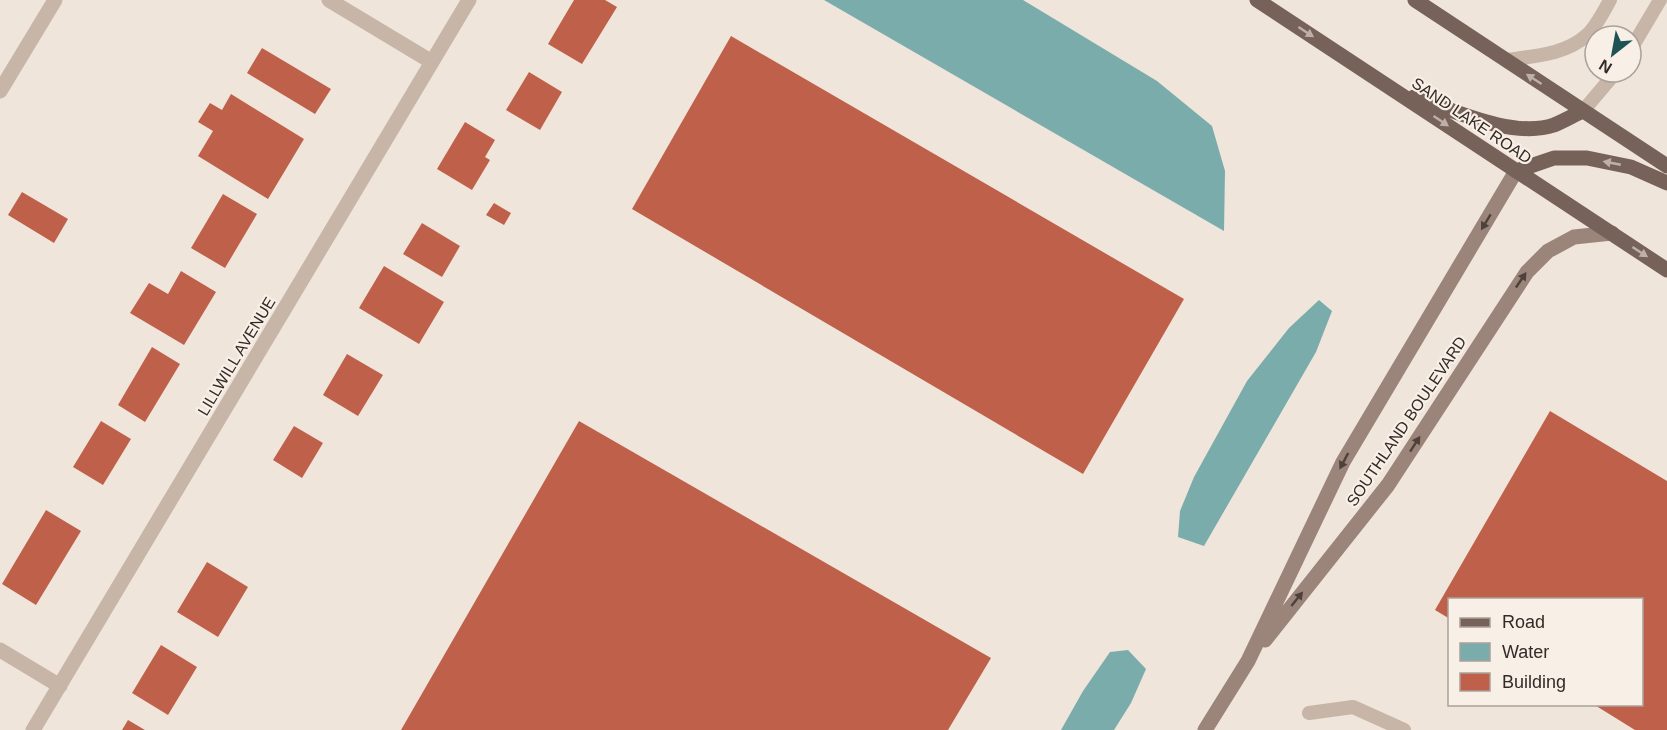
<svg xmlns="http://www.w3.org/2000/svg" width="1667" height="730" font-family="Helvetica,sans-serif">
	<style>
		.water { fill: #7bacac }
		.building { fill: #bf614a }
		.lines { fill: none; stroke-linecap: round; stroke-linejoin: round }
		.lane { stroke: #c7b5a7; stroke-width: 14 }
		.street { stroke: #c7b5a7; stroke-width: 15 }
		.secondary { stroke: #9b8479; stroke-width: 15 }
		.primary { stroke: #766259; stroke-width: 15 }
		.oneway { fill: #beb0a7 }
		.oneway2 { fill: #4e413c }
		.labels { text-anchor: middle; stroke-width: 4.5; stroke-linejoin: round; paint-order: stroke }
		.street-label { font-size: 16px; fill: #342b27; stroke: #f8efe7 }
	</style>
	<rect width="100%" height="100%" fill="#f0e5db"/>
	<path class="water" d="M824,0H1023L1157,81L1212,126L1225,171L1224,231Z
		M1319,300L1332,311L1316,352L1204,546L1178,537L1180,511L1194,477L1247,381L1289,328Z
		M1128,650L1146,669L1131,703L1114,730H1061L1083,691L1110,652Z"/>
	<path class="building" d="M574,0H605L617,7L582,64L548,44Z
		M731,36L1184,299L1083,474L632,209Z
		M262,48L331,89L315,114L247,73Z
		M529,72L562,92L540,130L506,110Z
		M231,94L304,139L268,199L198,156L213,131L198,122L210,103L222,110Z
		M465,122L495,140L485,157L490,160L472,190L437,169Z
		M22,192L68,219L54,243L8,215Z
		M223,194L257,214L225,268L191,248Z
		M494,203L511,213L504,225L486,215Z
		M422,223L460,246L442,277L403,254Z
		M384,266L444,302L419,344L359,308Z
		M181,271L216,292L184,345L130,313L149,283L168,294Z
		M152,347L180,364L145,422L118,405Z
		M347,354L383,375L358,416L323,395Z
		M1550,411L1667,481V730H1635L1593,704H1642V600H1450V619L1435,610Z
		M101,421L131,439L103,485L73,467Z
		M579,421L991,658L948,730H401Z
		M294,426L323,443L302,478L273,460Z
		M46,510L81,531L36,605L2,584Z
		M207,562L248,587L218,637L177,612Z
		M161,645L197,667L168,715L132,693Z
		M128,720L145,730H122Z"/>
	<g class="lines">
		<path class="lane" d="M1631,49L1660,0
			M1506,60C1534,56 1565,55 1587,35C1596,27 1604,11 1610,0
			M1583,111L1616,72
			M1309,713L1353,707L1404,730"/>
		<path class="street" d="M329,0L432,62
			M0,91L55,0
			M0,650L60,686
			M33,730L469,0"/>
		<path class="secondary" d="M1265,640L1388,485L1527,272L1548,251L1574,237L1612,233
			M1205,730L1248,661L1343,462L1516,171"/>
		<path class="primary" d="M1257,0L1667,270
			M1415,0L1667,166
			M1414,97C1453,110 1513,139 1554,125C1564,121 1574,115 1583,111
			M1516,171L1554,158H1587L1631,167L1667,183"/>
	</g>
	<defs><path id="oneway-solid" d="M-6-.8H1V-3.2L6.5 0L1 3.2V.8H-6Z" transform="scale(1.5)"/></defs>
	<g class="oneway">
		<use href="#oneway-solid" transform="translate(1306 32) rotate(33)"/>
		<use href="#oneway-solid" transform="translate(1534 79) rotate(-147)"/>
		<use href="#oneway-solid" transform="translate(1441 121) rotate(34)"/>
		<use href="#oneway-solid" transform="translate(1612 163) rotate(-169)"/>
		<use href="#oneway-solid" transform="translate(1640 252) rotate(33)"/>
	</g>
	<g class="oneway2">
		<use href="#oneway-solid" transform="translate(1486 222) rotate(121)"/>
		<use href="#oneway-solid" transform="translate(1521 280) rotate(-56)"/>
		<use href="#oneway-solid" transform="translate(1415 444) rotate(-57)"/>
		<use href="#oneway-solid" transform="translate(1344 461) rotate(118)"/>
		<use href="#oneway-solid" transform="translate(1297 599) rotate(-51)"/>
	</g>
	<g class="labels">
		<g class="street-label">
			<text transform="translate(1472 120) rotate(34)" y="6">SAND LAKE ROAD</text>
			<text transform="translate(236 356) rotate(-59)" y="6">LILLWILL AVENUE</text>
			<text transform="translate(1406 421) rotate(-56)" y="6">SOUTHLAND BOULEVARD</text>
		</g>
	</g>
	<rect x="1448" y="598" width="195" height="108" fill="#f8efe7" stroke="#aaa19a" stroke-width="1.5"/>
	<rect x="1460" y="618" width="30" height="9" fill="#766259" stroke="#aaa19a" stroke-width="1.5"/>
	<text x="1502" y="628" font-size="18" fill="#342b27">Road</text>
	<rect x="1460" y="643" width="30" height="18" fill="#7bacac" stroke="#aaa19a" stroke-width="1.5"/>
	<text x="1502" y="658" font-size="18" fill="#342b27">Water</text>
	<rect x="1460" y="673" width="30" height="18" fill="#bf614a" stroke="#aaa19a" stroke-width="1.5"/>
	<text x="1502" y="688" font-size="18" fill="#342b27">Building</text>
	<g transform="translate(1613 54) rotate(211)"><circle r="28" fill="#f8efe7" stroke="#aaa19a" stroke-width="1.5"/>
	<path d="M0-4.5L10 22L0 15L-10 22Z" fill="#1f5254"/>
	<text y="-9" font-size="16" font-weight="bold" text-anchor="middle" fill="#342b27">N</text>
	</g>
</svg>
